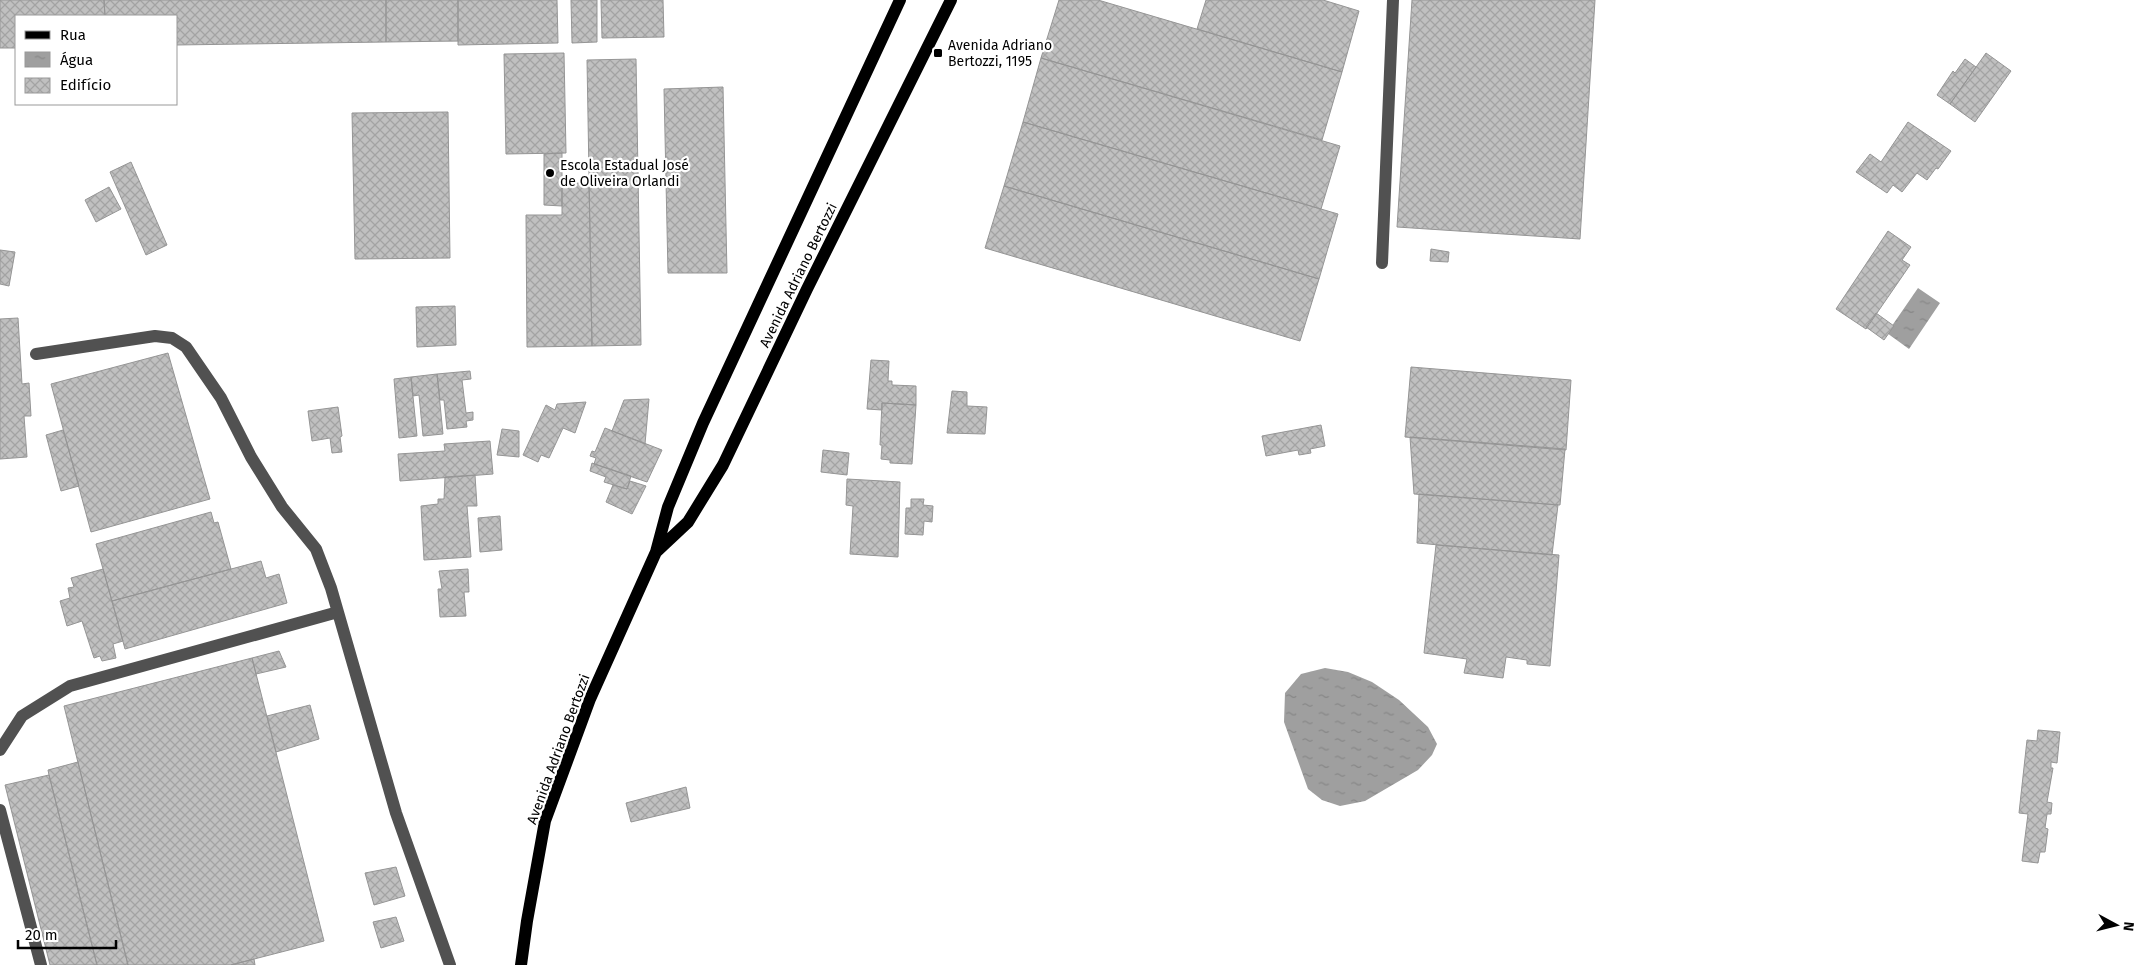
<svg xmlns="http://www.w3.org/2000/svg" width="2156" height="965" font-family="'Fira Sans',sans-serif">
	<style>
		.water { fill: url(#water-ripples) }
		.building { fill: url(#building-cross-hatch); stroke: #959595 }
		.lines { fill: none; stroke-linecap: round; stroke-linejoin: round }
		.minor { stroke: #515151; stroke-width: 12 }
		.major { stroke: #000; stroke-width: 12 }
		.poi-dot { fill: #000; stroke: #fff; stroke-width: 2 }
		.labels { text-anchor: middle; stroke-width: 4.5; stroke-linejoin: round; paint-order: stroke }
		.poi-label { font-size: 14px; fill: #000; stroke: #fff; text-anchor: start }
		.street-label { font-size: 14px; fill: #000; stroke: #fff }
	</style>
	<defs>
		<pattern id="water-ripples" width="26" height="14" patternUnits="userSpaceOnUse" patternTransform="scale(1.25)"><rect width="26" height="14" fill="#9f9f9f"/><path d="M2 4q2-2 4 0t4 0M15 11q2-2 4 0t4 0" fill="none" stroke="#878787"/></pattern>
		<pattern id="building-cross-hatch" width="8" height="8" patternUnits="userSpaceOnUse" patternTransform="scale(1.25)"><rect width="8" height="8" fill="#c0c0c0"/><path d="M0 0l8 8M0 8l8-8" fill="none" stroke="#a3a3a3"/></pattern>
	</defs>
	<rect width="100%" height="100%" fill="#fff"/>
	<path class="water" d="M1918,288L1940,303L1909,349L1887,333Z
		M1325,668L1348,672L1372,682L1399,700L1428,727L1437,744L1432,755L1418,770L1365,801L1340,806L1322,800L1308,789L1284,722L1285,693L1301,674Z"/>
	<path class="building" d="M0,0H104L105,16H16V48H0Z
		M104,0H386V42L176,45V16H105Z
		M386,0H458V41L386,42Z
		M458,0H557L558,43L458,45Z
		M571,0H597V42L572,43Z
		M601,0H663L664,37L602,38Z
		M1059,0H1098L1342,72L1322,140L1041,58Z
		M1206,0H1323L1359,11L1342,72L1197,29Z
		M1412,0H1595L1580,239L1397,227Z
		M564,53L566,153L506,154L504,54Z
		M1986,53L2011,71L1975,122L1950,104Z
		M1041,58L1340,146L1321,209L1023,122Z
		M636,59L641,345L592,346L587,60Z
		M1965,59L1976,67L1950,104L1937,95L1953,71L1955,73Z
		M723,87L727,273H668L664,89Z
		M448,112L450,258L355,259L352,113Z
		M1023,122L1338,214L1319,279L1004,186Z
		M1908,122L1951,151L1938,169L1936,168L1927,180L1917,173L1902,192L1893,185L1887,193L1856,172L1870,154L1881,162Z
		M562,153V206L544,205V154Z
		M131,162L167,245L146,255L110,172Z
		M562,183H589L592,346L527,347L526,215H562Z
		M1004,186L1319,279L1300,341L985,248Z
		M109,187L121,209L96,222L85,200Z
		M1888,231L1911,247L1902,260L1910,265L1866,329L1836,309Z
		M1431,249L1449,252L1448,262L1430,261Z
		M0,250L15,252L9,286L0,284Z
		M455,306L456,345L417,347L416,307Z
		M1876,313L1894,326L1884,340L1866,327Z
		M18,318L22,384L29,383L31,416H24L27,457L0,459V319Z
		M168,353L210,499L91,532L51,384Z
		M871,360L889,361L888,381H892V385L916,386V405L882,403V410L867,409Z
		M1411,367L1571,380L1566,450L1405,437Z
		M470,371L471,379L462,380L466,413L473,412V420L466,421L467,427L447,429L444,400H440L437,374Z
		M437,374L443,434L423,436L419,395L413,396L411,377Z
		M411,377L417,436L399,438L394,379Z
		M952,391L967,392V406L987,407L985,434L947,433Z
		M649,399L645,444L612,431L624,400Z
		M586,402L575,433L563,428L549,458L541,455L538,462L523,455L546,405L555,410L557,404Z
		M882,403L916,405L912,464L890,463V460L881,459L882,445H880Z
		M338,407L342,436L340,437L342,452L332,453L330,438L312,441L308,411Z
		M1321,425L1325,446L1310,449L1311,453L1299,455L1298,450L1266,456L1262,436Z
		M605,428L662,450L647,482L594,464L596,458L590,456L592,451L595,452Z
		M502,429L519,431V457L497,455Z
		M63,430L79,486L61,491L46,435Z
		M1410,437L1565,449L1560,505L1414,494Z
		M490,441L493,474L400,481L398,454L445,451L444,444Z
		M823,450L849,453L847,475L821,472Z
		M592,463L631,476L627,489L604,482L606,477L590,471Z
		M475,475L477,506H467L471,557L424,560L421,506L438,504V499H444L445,477Z
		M847,479L900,482L898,557L850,554L853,506L846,505Z
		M630,481L646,486L632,514L606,502L613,485L627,489Z
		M1419,494L1558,505L1552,555L1417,543Z
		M911,499H924L923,505L933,506L932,522L924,521L923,535L905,534L906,508H911Z
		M211,512L214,523L218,522L231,569L112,601L96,544Z
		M500,516L502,550L480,552L478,518Z
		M1436,545L1559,555L1550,666L1527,664V660L1506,657L1503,678L1464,673L1467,659L1424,653Z
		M261,561L266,578L279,574L287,603L125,649L112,601Z
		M103,569L123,641L113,644L116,658L102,661L100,656L94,658L82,621L67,626L60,601L70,598L68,588L74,587L71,578Z
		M468,569L469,592H464L466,616L440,617L438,589H442L439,571Z
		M279,651L286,667L256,674L252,658Z
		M252,658L324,941L231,965H128L64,706Z
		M310,705L319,739L276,752L267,716Z
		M2038,730L2060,732L2057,763L2051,762V768H2053L2047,802L2052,803L2051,814H2047L2045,828L2048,829L2045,852H2040L2038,863L2022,861L2028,814L2019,813L2027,740L2037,741Z
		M78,762L128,965H97L49,775L48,770Z
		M49,775L97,965H50L5,785Z
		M686,787L690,808L631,822L626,803Z
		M396,867L405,896L374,905L365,873Z
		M396,917L404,941L381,948L373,922Z
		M254,959L255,965H231Z"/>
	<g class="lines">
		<path class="minor" d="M1382,263L1393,0
			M36,354L155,336L172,338L186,347L221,398L251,457L282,507L316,549L331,588L396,813L450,965
			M0,750L22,716L70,686L338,612
			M0,810L41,965"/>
		<path class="major" d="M656,552L688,522L723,465L807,289L951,0
			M521,965L527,921L545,821L590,699L656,552L668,507L703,423L900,0"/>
	</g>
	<g class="poi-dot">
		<rect x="933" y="48" width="10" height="10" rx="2.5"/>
		<circle cx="550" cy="173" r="5"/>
	</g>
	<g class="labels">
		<g class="poi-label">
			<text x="948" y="50">Avenida Adriano<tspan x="948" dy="16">Bertozzi, 1195</tspan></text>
			<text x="560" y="170">Escola Estadual José<tspan x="560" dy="16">de Oliveira Orlandi</tspan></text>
		</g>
		<g class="street-label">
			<text transform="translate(798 275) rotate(-64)" y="5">Avenida Adriano Bertozzi</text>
			<text transform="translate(558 749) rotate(-70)" y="5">Avenida Adriano Bertozzi</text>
		</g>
	</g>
	<rect x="15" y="15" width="162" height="90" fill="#ffffff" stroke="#999999"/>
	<rect x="25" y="31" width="25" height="8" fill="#000000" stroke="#999999"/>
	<text x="60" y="40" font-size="15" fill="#000000">Rua</text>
	<rect x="25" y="52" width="25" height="15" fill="url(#water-ripples)" stroke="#999999"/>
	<text x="60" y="65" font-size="15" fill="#000000">Água</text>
	<rect x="25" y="78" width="25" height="15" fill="url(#building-cross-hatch)" stroke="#999999"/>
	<text x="60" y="90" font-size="15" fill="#000000">Edifício</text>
	<g transform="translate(2116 925) rotate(97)" stroke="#ffffff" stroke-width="4" paint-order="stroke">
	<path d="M0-4L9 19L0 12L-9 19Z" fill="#000000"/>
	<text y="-8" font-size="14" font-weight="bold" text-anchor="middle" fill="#000000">N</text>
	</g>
	<path d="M18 940v8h98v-8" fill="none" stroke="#000000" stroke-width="2.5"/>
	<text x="25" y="940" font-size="15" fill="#000000" stroke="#ffffff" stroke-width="4" paint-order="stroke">20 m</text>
</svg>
